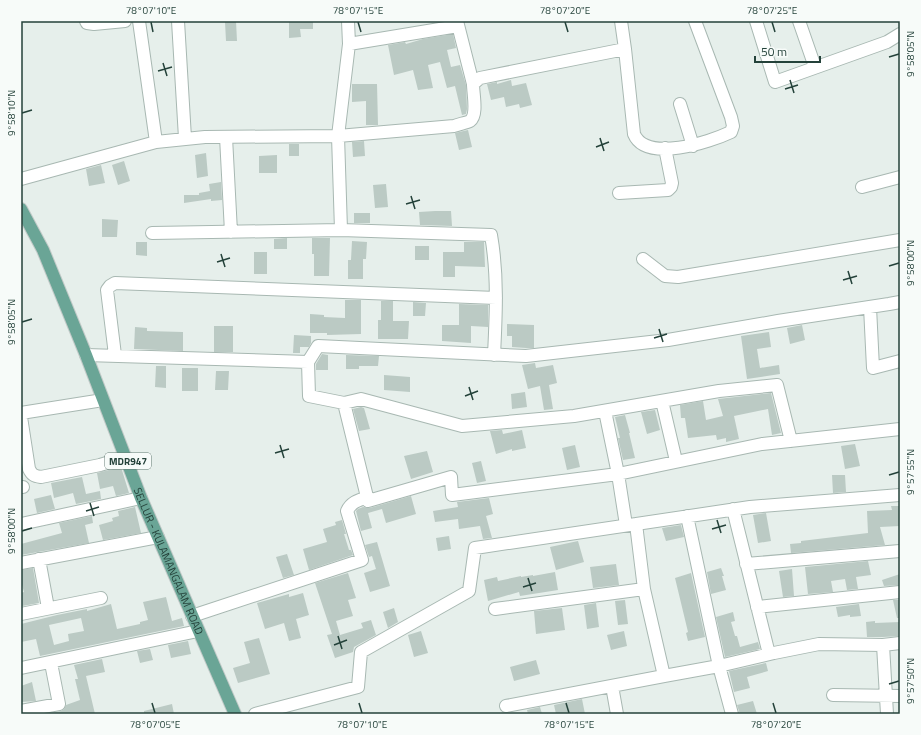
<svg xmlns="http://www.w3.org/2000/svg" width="921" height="735" font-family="'Titillium Web',sans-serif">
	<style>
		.building { fill: #bbcac4; fill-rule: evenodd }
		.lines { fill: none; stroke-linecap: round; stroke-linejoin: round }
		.minor-casing { stroke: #a8b8b2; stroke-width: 14 }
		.major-casing { stroke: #c2cac8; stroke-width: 14 }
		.minor { stroke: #fff; stroke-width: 12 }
		.major { stroke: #6aa596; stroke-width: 12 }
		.ticks { fill: none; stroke: #24423a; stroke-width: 1.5 }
		.labels { text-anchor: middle; stroke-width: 4; stroke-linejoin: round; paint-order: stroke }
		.shield { fill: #f7fbf9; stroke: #637a73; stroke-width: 1 }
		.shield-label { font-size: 10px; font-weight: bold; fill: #24423a }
		.street-label { font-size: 11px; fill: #24423a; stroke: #f7fbf9 }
		.neatline { fill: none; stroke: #24423a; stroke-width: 1.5 }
		.ticks-label { font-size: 10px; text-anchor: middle; fill: #24423a }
	</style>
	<rect width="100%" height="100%" fill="#e6efeb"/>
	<path class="building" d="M236,21L237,41H226L225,22Z
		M289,21H313V29H300L301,37L289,38Z
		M453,34L456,48L447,50L451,67L460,65L466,85L467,109L466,114L462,115L455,86L447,88L440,62L428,65L433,88L418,90L413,70L394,75L388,45L405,42L406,44L423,39Z
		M511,80L512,86L526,83L532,105L520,108L519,104L506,107L504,97L491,100L487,84L497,82V84Z
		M352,84H377L378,125H366V101L352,102Z
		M468,130L472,147L459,150L455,133Z
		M364,141L365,156L353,157L352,142Z
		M289,144H299V156H289Z
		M206,153L208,176L197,178L195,155Z
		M277,155V173H259V156Z
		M124,161L130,181L118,185L112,165Z
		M101,165L105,183L89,186L86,169Z
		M221,182L222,200L211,201V199L184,203V195H199V193L210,191L209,184Z
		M386,184L388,207L375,208L373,185Z
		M435,211H451L452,226L420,225L419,212Z
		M354,213H370V223H354Z
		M102,219L118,220L117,237H102Z
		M287,238V249H274V239Z
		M312,238H330L329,276H314V254H312Z
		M352,241L367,242L366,259H363V279H348V260H351Z
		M136,242H147V256L136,255Z
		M464,242H484L485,267L455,266V277H443V252H464Z
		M415,246H429V260H415Z
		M254,252H267V274H254Z
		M345,300H361V334L327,335V333H310V314L324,315V317L345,318Z
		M381,301H393V321H409L408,339H378V320H381Z
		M413,302L426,303L425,316H413Z
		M459,304L488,305V327L471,326V343L442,341V325H459Z
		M507,324L534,325V348H526L512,347V336H507Z
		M802,325L805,340L790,344L787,328Z
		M214,326H233V352H214Z
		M135,327L147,328V331L183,332V351L134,349Z
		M769,332L771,347L757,349L760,368L779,365L780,374L747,379L741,336Z
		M294,335L311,336V343L309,347H300V353H293Z
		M322,354L328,355V370H316V364Z
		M346,355L379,356L378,366H359V369H346Z
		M535,363L536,368L553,365L557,383L549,385L553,409L544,410L540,386L528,389L522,365Z
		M156,366H166V388L155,387Z
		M182,368H198V391H182Z
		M216,371H229L228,390H215Z
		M384,375L410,377V392L384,390Z
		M525,392L527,407L512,409L511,394Z
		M771,393L781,433L772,435L768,409L734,416L739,439L726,442V438L717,440L716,435L688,438L685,418H681L680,405L703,401L706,420L723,416L718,399Z
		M361,407L364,408L370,429L359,431L353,409Z
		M655,410L660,430L647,434L641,412Z
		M625,415L630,433H629L635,458L623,460L618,438H620L615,417Z
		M502,430L503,434L522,430L526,448L512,451V449L496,454L490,431Z
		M855,444L860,466L845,469L841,446Z
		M575,445L580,467L567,470L562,448Z
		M427,451L433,472L411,479L404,456Z
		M481,461L486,481L477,483L472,463Z
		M121,467L129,493L116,496L113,486L100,489L97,473Z
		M832,475H845L846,492L833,493Z
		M82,477L86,494L100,491L101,499L76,504L73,493L54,498L51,483Z
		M51,495L55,509L37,513L34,499Z
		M411,496L416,514L386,523L382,509L368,513L372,528L361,531L356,511L358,509L363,507L370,508Z
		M489,498L493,514L486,516L492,538L483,539L480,526L459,529L458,519L435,522L433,511L458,507L457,502Z
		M891,506H900V526L880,527L885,545L791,553L790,544L801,543V541L868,533L867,511L892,510Z
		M135,507L141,533L103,540L99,525L113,521L112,518L119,516L118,511Z
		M766,513L771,541L758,543L753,515Z
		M92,516L93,523L85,525L89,543L21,555V544L62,533L59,523Z
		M342,520L346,534H344L349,550H351L353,555L309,570L303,549L327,542L323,529L336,525L335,522Z
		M681,525L684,537L666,541L662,528Z
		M449,536L451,549L438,551L436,538Z
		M578,541L584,562L556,570L550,547Z
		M377,542L390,586L370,592L364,573L376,569L372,556L369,557L365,545Z
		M287,554L294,575L283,578L276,557Z
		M868,561L871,575L856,577L858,589L847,590L845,579L831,581L833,592L808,594L805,567Z
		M616,564L619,585L593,588L590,567Z
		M33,568L39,603L22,606L21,593L24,592L21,581V570Z
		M721,568L724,576H722L726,590L711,594L707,572Z
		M792,569L794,596L783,597L779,571Z
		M555,572L558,590L520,596L519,592L488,601L484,580L497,577L498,581L521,576V577L533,575V576Z
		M348,573L356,598L348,600L353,616L336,621L340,635L363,628L361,623L371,620L376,635L354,647L353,652L335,658L327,635L332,634L315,583Z
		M691,573L705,637L688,641L686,633L688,632L675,578Z
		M900,574V585L884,586L882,580Z
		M303,593L309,615L296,619L301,638L289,641L284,623L265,629L257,603L289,594V597Z
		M166,597L172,621L182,618L184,626L40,656L36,639L21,642V624L57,615L87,609V611L111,604L117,629L140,624V622L148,620L143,602ZM81,618L84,631L68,634L69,641L54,645L49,625Z
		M625,600L628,624L618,625L615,601Z
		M893,600H900V618H897Z
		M596,603L599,627L587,629L584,605Z
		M859,604L861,616L850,617V615L838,617L836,607Z
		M394,608L398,622L388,628L383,612Z
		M562,608L565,630L536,634L534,611Z
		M733,612L735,621L731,622L735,636H737L740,647L758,642L760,649L725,657L716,617Z
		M875,621V623L900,622V636L883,637H867L866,622Z
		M421,631L428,653L414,657L408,635Z
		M624,631L627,646L611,650L607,635Z
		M259,638L270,674L238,683L233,668L250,663L244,642Z
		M188,641L191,654L171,658L168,645Z
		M150,649L153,660L140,663L137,651Z
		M102,659L105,672L86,676L95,714H46L61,711L64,709L66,705L80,700L75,679H78L74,665Z
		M536,660L540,674L514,681L510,667Z
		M766,663L768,671L747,677L750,688L734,692L729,671Z
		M32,682L36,701L21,702V686Z
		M582,699L585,714H556L554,705Z
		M753,701L757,714H740L737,705Z
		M172,704L174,714H144V711Z
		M540,707L542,714H528L527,710Z"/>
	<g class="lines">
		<g class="minor-casing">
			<path id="minor" d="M86,21L87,23L94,24L125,21
				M139,21L156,142
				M178,21L185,138
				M457,21L473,84
				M756,21L775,82L887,42L900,34
				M799,21L815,67
				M349,44L458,26
				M625,49L634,134C646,163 710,142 731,132L733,126L731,117L695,21
				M680,104L693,146
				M226,137L231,232
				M21,179L156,142L205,137L338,136L349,44L348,21
				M862,187L900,177
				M619,193L668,190L671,187L672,183L665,148
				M341,230L338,136L454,126C459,124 466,123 470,121C478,115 473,94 473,84L480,78L625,49L621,21
				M152,233L341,230L491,235C498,275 496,315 494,355
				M643,259L665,276L678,277L900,240
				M870,307L873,368L900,361
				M86,355L308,362L318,346L526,356L668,340L778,321L889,304L900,302
				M115,355L107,290L110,286L115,283L496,298
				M308,362L309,396L344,403L368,501L451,477L452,495L618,474L762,444L900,429
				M662,401L676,461
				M344,403L361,399L462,426L574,416L719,391L777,385L791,441
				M605,411L618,474L626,525
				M21,413L103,400
				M21,417L29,469C32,475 34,476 41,477L100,465L126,457
				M21,487H23
				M733,509L769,654
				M21,524L141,498
				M636,524L644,589
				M39,559L48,608
				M21,563L158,537
				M746,564L900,551
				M757,607L900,592
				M495,609L644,589L664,676L719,666L687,516
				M21,614L101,598
				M192,616L362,560L347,511C351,502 359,500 368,497
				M21,668L198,631
				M612,686L617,714
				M833,695L900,696
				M506,706L664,676
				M21,711L59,704L51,663
				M255,714L358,687L361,652L469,591L475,548L750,507L900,495
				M732,714L719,666L774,653L819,644L883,645
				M887,714L883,645L900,643"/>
		</g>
		<g class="major-casing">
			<g id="major">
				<path id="s1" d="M21,209L43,250L86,355L141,498L235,714"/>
			</g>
		</g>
		<use href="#minor" class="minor"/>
		<use href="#major" class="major"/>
	</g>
	<path class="ticks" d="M151,22L153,32M358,22L361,32M565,22L568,32M772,22L775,32M889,57L899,54M163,63L167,76M158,71L172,67M790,80L794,93M785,89L798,85M22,113L32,110M600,138L604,151M596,147L609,142M411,196L415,209M406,204L420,200M221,254L225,267M217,262L230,258M889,266L899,263M848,271L852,284M843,280L857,276M22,322L32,319M659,329L663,342M654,338L667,334M469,387L473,400M465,396L478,391M280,445L284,458M275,453L289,449M889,475L899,472M90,503L94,516M86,511L99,507M717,520L721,533M712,529L726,525M22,531L32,528M528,578L532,591M523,587L536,583M338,636L342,649M334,645L347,640M889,684L899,681M152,703L155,713M359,703L362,713M566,703L569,713M773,703L776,713"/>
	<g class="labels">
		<rect class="shield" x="105" y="453" width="46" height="16" rx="3"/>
		<g class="shield-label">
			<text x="128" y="465">MDR947</text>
		</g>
		<g class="street-label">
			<text dy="4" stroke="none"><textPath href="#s1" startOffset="382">SELLUR - KULAMANGALAM ROAD</textPath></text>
		</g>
	</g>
	<rect width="921" height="735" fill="none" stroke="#f7fbf9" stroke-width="44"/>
	<path d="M755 56v6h65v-6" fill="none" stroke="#24423a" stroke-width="2"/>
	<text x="761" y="56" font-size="12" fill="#24423a" stroke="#f7fbf9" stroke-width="3" paint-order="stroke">50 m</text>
	<rect x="22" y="22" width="877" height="691" class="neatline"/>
	<g class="ticks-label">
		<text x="151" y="14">78°07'10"E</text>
		<text x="358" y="14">78°07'15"E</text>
		<text x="565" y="14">78°07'20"E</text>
		<text x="772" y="14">78°07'25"E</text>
		<text transform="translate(910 54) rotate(-90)" y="4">9°58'05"N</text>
		<text transform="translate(11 113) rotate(-90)" y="4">9°58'10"N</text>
		<text transform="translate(910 263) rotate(-90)" y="4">9°58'00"N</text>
		<text transform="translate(11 322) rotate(-90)" y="4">9°58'05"N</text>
		<text transform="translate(910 472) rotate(-90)" y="4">9°57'55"N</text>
		<text transform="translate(11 531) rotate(-90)" y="4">9°58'00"N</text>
		<text transform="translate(910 681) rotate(-90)" y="4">9°57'50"N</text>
		<text x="155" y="728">78°07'05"E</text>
		<text x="362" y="728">78°07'10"E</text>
		<text x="569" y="728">78°07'15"E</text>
		<text x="776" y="728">78°07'20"E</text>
	</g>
</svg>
